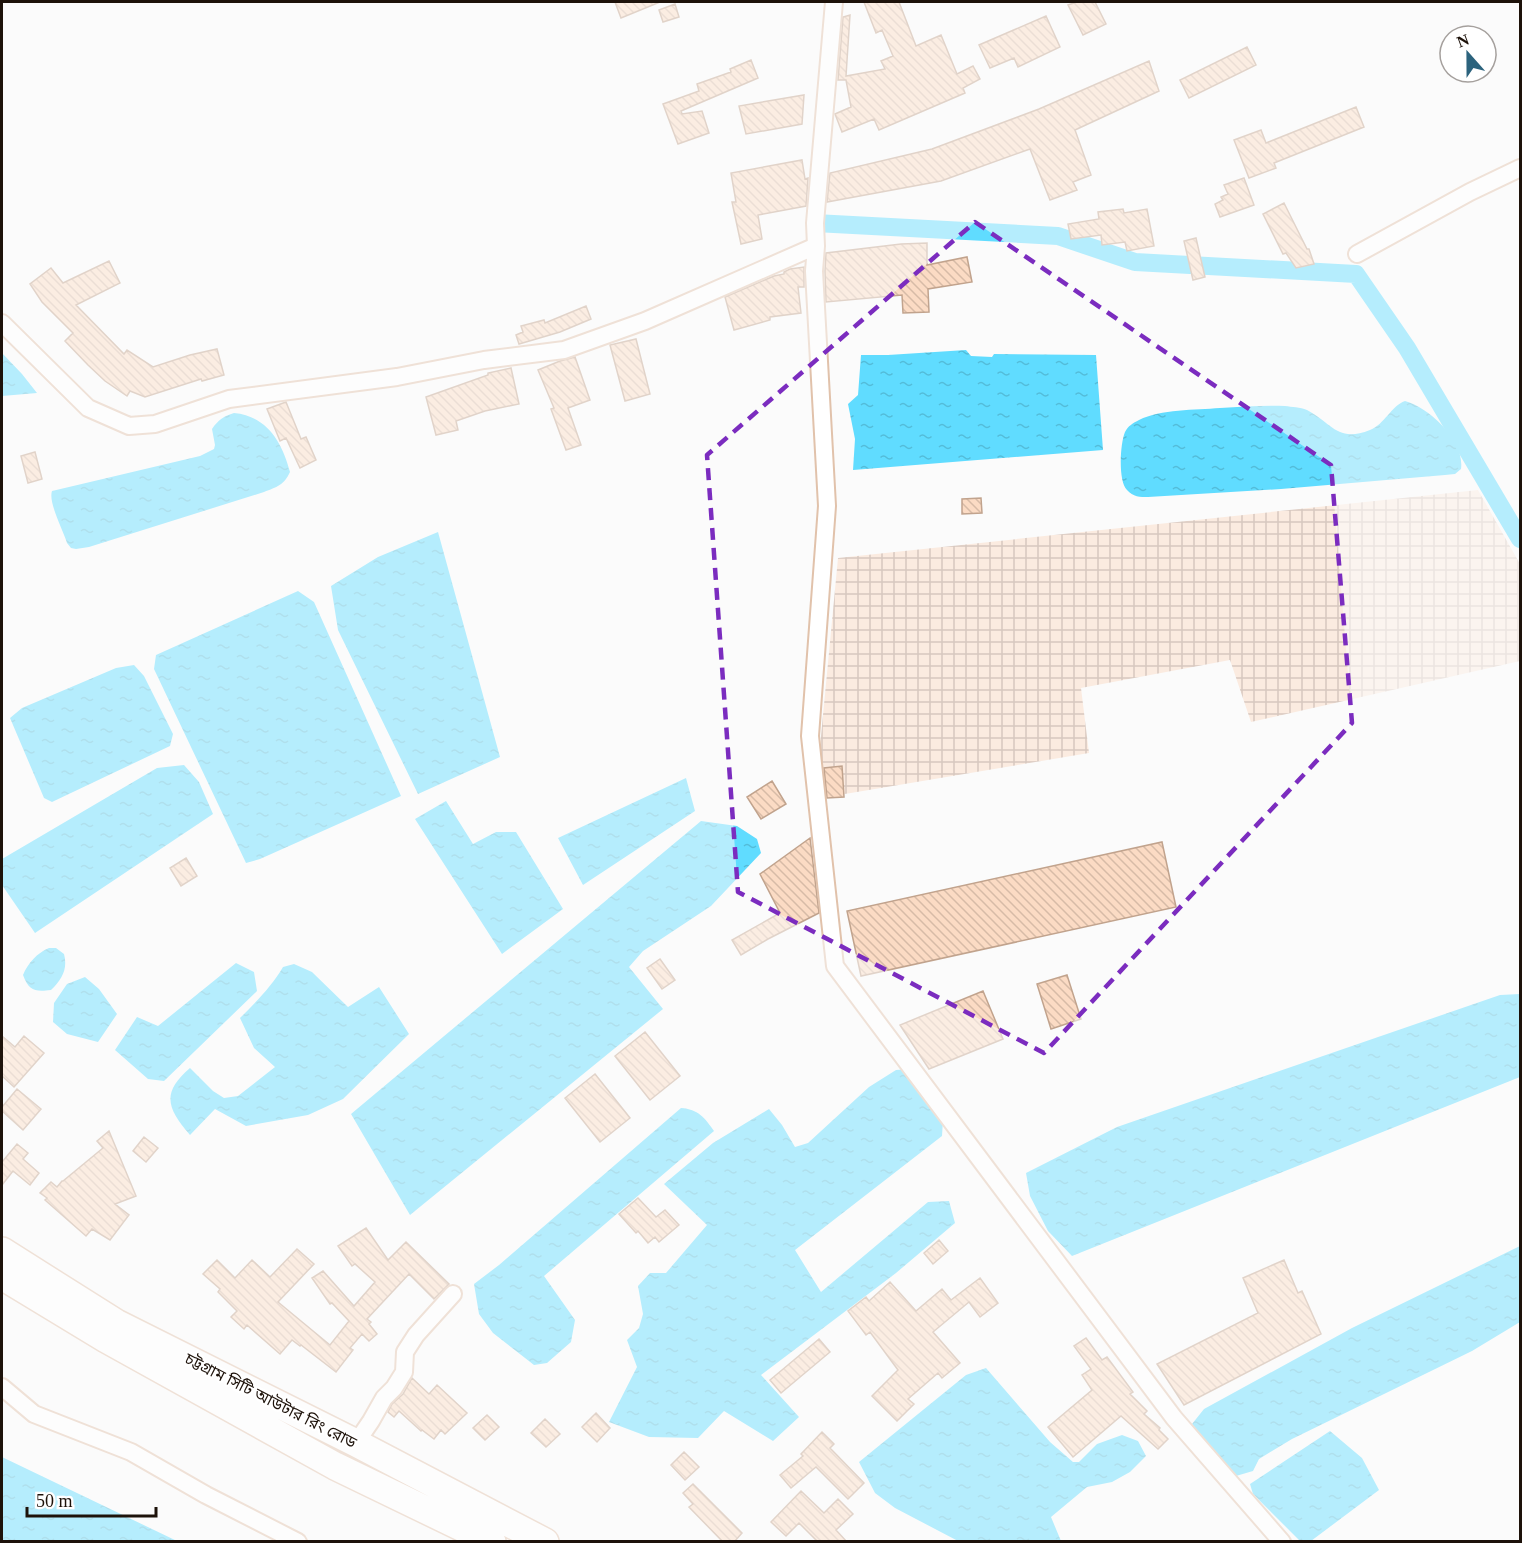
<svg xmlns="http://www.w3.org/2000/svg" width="1522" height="1543" font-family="'Times New Roman','Noto Sans Bengali',serif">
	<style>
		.industrial { fill: url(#industrial-grid) }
		.water { fill: url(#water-ripples) }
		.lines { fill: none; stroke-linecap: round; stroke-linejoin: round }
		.canal { stroke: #60dcff; stroke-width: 18 }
		.building { fill: url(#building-back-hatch); stroke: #c1a38d; stroke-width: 1.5 }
		.street-casing { stroke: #e1c2ab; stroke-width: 20 }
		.primary-casing { stroke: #e1c2ab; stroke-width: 30 }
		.street { stroke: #fff; stroke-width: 16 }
		.primary { stroke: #fff; stroke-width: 27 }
		.marked { fill: none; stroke: #7b2cbf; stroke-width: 4.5; stroke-dasharray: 12 8; stroke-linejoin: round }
		.labels { text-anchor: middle; stroke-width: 5; stroke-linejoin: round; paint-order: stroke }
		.street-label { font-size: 16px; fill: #1d120a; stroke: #fff }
	</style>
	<defs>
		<pattern id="industrial-grid" width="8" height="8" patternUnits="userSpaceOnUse" patternTransform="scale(1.5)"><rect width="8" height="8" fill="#fbebe0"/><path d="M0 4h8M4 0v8" fill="none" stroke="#d7c8bf"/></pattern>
		<pattern id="water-ripples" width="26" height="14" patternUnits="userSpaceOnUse" patternTransform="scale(1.5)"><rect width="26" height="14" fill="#60dcff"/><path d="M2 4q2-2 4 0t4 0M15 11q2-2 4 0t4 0" fill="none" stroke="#53bcd9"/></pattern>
		<pattern id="building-back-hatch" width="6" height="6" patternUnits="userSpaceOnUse" patternTransform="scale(1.5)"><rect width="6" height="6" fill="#fbdbc4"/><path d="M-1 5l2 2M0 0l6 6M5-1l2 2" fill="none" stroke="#d7bba7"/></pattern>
	</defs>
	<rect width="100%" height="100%" fill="#fbfbfb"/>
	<path class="industrial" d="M1478,490L1520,564V661L1251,722L1230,660L1081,688L1089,753L815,799L838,558Z"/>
	<path class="water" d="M966,350L971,356L992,357L994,354L1096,355L1103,450L853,470L855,439L848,404L858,395L861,355H888Z
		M2,353L22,374L37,393L2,396Z
		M1405,401C1430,408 1465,441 1461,469L1455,474L1445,475L1281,489L1148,497C1140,497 1133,497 1127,490C1118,481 1120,444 1125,432C1128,426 1133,423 1139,420C1161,409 1195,410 1220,408C1242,407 1263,405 1285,406C1292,407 1300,407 1307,410C1332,423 1337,443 1370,430C1385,424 1391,406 1405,401Z
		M234,413C267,416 282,442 290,472C284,485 277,487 264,492L89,547L76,549L71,548L67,543C63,530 48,502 52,491L200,456L214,449L215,445L212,429C218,420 224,416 234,413Z
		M438,532L500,757L418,794L338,630L331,586L378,557Z
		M298,591L314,602L401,796L260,859L246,863L154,669L156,655Z
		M134,665L144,676L173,734L170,746L52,802L44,798L10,718L22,708L116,668Z
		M184,765L199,782L213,814L35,933L2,885V859L157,768Z
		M686,778L695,811L583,885L558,838Z
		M446,801L473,844L496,832H516L563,909L502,954L415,819Z
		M701,821L737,826L757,839L761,853L711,906L643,951L629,967L663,1009L410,1215L351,1114Z
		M49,948H56L64,954C68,969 62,979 51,990C35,992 29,991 23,975C28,963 37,953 49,948Z
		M236,963L254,972L257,991L164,1081L148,1079L115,1050L137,1017L158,1026Z
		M294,964L312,972L348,1007L379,987L409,1034L343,1099L308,1115L246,1126L215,1109L190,1135C167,1108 161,1093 190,1068L213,1091L224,1098L238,1096L275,1067L254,1048L240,1018C256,1002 272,986 283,967Z
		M85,977L99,989L117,1014L98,1042L67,1034L53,1022L54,1003L67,984Z
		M1520,994V1077L1072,1256L1048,1231L1030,1196L1026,1173L1117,1127L1500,995Z
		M909,1069L943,1120L942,1136L795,1250L821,1292L928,1202L949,1201L955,1223L896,1273L761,1375L799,1417L773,1441L724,1411L698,1438L649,1437L609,1422L637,1367L627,1340L639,1328L643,1314L638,1286L650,1273H666L707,1225L664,1184L713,1143L769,1109L782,1125L795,1147L808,1143L869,1087L896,1070Z
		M681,1108C698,1109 705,1118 714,1131L544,1276L575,1320L571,1342L547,1363L534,1365L493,1333L479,1314L474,1284L499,1265Z
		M1520,1246V1322L1472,1351L1292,1439L1259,1459L1253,1471L1236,1476L1198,1434L1192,1424L1204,1409L1352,1328Z
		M986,1368L1050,1442L1073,1462H1079L1097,1444L1122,1435L1138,1441L1146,1456L1130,1472L1112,1482L1087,1487L1051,1517L1061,1541H958L895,1508L875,1493L859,1462L966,1375Z
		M1330,1431L1362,1458L1379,1490L1311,1541H1300L1253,1494L1250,1484Z
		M2,1457L177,1541H2Z"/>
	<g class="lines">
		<path class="canal" d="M815,223L1058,236L1135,262L1356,274L1407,348L1520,539"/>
	</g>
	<path class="building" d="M615,2H660L621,18Z
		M864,2H899L916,46L941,35L957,74L973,66L980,79L963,88L965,93L879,130L874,119L842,132L835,114L851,107L846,80H838L843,17L850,15L846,76L885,69L881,61L893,56L882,30L876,33Z
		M1077,2H1095L1106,24L1083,35L1068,5Z
		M675,4L679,17L663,22L659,10Z
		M1046,16L1060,47L1018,67L1014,58L990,68L979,45Z
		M1247,47L1256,65L1189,98L1180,80Z
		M751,60L758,78L681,111L682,114L702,111L709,133L678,144L663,104L699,91L697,84L731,72L730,69Z
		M1149,61L1159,91L1075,130L1091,175L1073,182L1077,190L1050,200L1030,149L941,181L827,202L830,173L932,149L1039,109Z
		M804,95L802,124L746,134L739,106Z
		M1356,107L1364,127L1274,163L1276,168L1249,178L1234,140L1261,130L1266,143Z
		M802,160L805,179L808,178L806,206L758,215L762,239L741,244L732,202H736L731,173Z
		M1244,178L1254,205L1220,217L1215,204L1223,200L1221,197L1228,194L1224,185Z
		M1284,203L1307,249H1309L1314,264L1296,268L1286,253L1283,254L1263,214Z
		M1123,209L1124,213L1147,209L1154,246L1127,251L1125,242L1102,245L1101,235L1071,239L1068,224L1099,219L1098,212Z
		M1196,238L1205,277L1193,280L1184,241Z
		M927,243V265L967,257L972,282L928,289L929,312L903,313L902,295L826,302L825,271L826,253L901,244Z
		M109,261L120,283L76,305L124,354L127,350L153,367L190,355L217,349L224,375L202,381L201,379L145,397L130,391L127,396L105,381L88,365L65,341L73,333L42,302L30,284L51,268L63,283Z
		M804,267V287H798L801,313L770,317V320L734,330L725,297L774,276L784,274V272L790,269Z
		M586,306L591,319L560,332L519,344L516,335L523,332L521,326L544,320L545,323Z
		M636,339L650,394L625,401L610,345Z
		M575,357L590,400L568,408L581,445L566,450L551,409L554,408L538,370L560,361Z
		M511,368L519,404L485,411L456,421L458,430L436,435L426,397L488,375V373Z
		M286,402L301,439L306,437L316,460L300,468L286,438L280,441L267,409Z
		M35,452L42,479L28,483L21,456Z
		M981,498L982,513L962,514V499Z
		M842,766L844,797L827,798L824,768Z
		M772,781L786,804L761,819L747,797Z
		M810,838L819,913L768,939L741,955L732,940L780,913L760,874Z
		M1162,842L1176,907L861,976L847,911Z
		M186,858L197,876L181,886L170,868Z
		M660,959L675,980L662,989L647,968Z
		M1067,975L1081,1019L1051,1029L1037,984Z
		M983,991L1003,1039L929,1069L900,1025Z
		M645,1032L680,1076L650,1100L615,1056Z
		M2,1036L15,1047L24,1036L44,1053L14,1087L2,1076Z
		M595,1074L630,1118L600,1142L565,1098Z
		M17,1089L41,1109L23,1130L2,1111V1107Z
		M109,1131L136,1196L115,1204L129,1215L110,1240L92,1229L86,1236L45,1200L47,1198L40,1193L51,1182L57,1187L62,1181H63L103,1148L97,1141Z
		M144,1137L158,1148L146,1162L133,1151Z
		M17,1144L28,1153L23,1159L39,1173L30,1185L13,1171L2,1185V1162Z
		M638,1198L656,1217L665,1210L679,1225L659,1242L655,1237L648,1243L638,1231L636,1233L619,1214Z
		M366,1228L388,1260L406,1242L449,1284L434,1299L409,1274L367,1319L371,1322L369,1324L377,1334L369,1341L362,1334L350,1348L353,1350L336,1372L301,1345L300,1346L292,1340L280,1354L247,1325L244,1329L231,1317L237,1311L218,1292L220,1289L203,1274L217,1260L235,1278L252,1260L270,1277L297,1249L314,1264L278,1302L330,1345L349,1321L332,1303L330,1304L312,1278L323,1271L354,1306L375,1282L355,1264L352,1266L338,1246Z
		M939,1240L948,1251L933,1264L924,1253Z
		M1284,1260L1298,1293L1302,1291L1321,1334L1184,1405L1157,1364L1258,1313L1243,1278Z
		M980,1278L998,1303L980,1317L969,1302L933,1332L960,1363L942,1378L938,1373L908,1399L914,1404L897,1421L872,1396L898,1370L870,1332L866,1335L848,1311L866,1297L869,1301L890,1282L916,1311L942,1289L951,1300Z
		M1086,1338L1102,1360L1107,1357L1133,1392L1130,1394L1147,1411L1144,1414L1160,1428L1159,1430L1168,1439L1158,1449L1121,1416L1073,1457L1048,1427L1092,1390L1082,1375L1091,1369L1074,1346Z
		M819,1339L830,1352L781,1393L770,1380Z
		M412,1378L429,1394L437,1385L467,1413L445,1434L441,1430L434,1439L422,1430L421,1431L399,1411L394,1417L388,1412L392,1404L403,1394Z
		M596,1413L610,1428L597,1442L582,1427Z
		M487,1415L499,1427L485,1440L473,1428Z
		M545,1419L560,1434L546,1447L531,1433Z
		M822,1432L834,1444L830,1448L864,1483L848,1499L816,1467L791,1488L780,1475L803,1456L801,1454Z
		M684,1452L699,1467L685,1480L671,1465Z
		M693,1484L742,1533L734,1542H723L689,1507L693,1504L683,1493Z
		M801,1491L824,1513L838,1499L853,1514L836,1530L847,1542H818L799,1523L786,1536L771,1522Z"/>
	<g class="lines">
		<g class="street-casing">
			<path id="street" d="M834,2L815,223L816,246L814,271L827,506L810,736L835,966L1174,1418L1282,1542
				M1357,254L1470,192L1520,168
				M2,323L88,408L129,426L155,424L229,399L397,377L484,360L564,350L645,321L816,246
				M2,1387L34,1414L131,1452L206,1495L298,1542
				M356,1443L371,1421L384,1398L394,1388L404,1372L405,1352L416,1335L453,1294"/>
		</g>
		<g class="primary-casing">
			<path id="primary" d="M2,1251L116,1323L356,1443L545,1542
				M2,1276L106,1339L335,1466L492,1542"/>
		</g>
		<use href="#street" class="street"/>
		<use href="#primary" class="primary"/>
	</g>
	<path d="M0 0H1522V1543H0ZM975,222L1331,465L1352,723L1044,1053L738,892L707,455Z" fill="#fbfbfb" fill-opacity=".55" fill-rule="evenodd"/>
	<path class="marked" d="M975,222L1331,465L1352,723L1044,1053L738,892L707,455Z"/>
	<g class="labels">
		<g class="street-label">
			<text transform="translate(271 1400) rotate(27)" y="6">চট্টগ্রাম সিটি আউটার রিং রোড</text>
		</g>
	</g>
	<rect width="1522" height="1543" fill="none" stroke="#1d120a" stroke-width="6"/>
	<g transform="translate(1468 54) rotate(339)"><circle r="28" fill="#ffffff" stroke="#a5a09d" stroke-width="1.5"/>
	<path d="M0-4.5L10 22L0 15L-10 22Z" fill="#2c637d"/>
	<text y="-9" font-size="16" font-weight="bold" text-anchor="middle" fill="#1d120a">N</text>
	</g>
	<path d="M27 1507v9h129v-9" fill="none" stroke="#1d120a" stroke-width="3"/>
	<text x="36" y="1507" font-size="18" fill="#1d120a" stroke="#ffffff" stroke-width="4.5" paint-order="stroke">50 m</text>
</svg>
